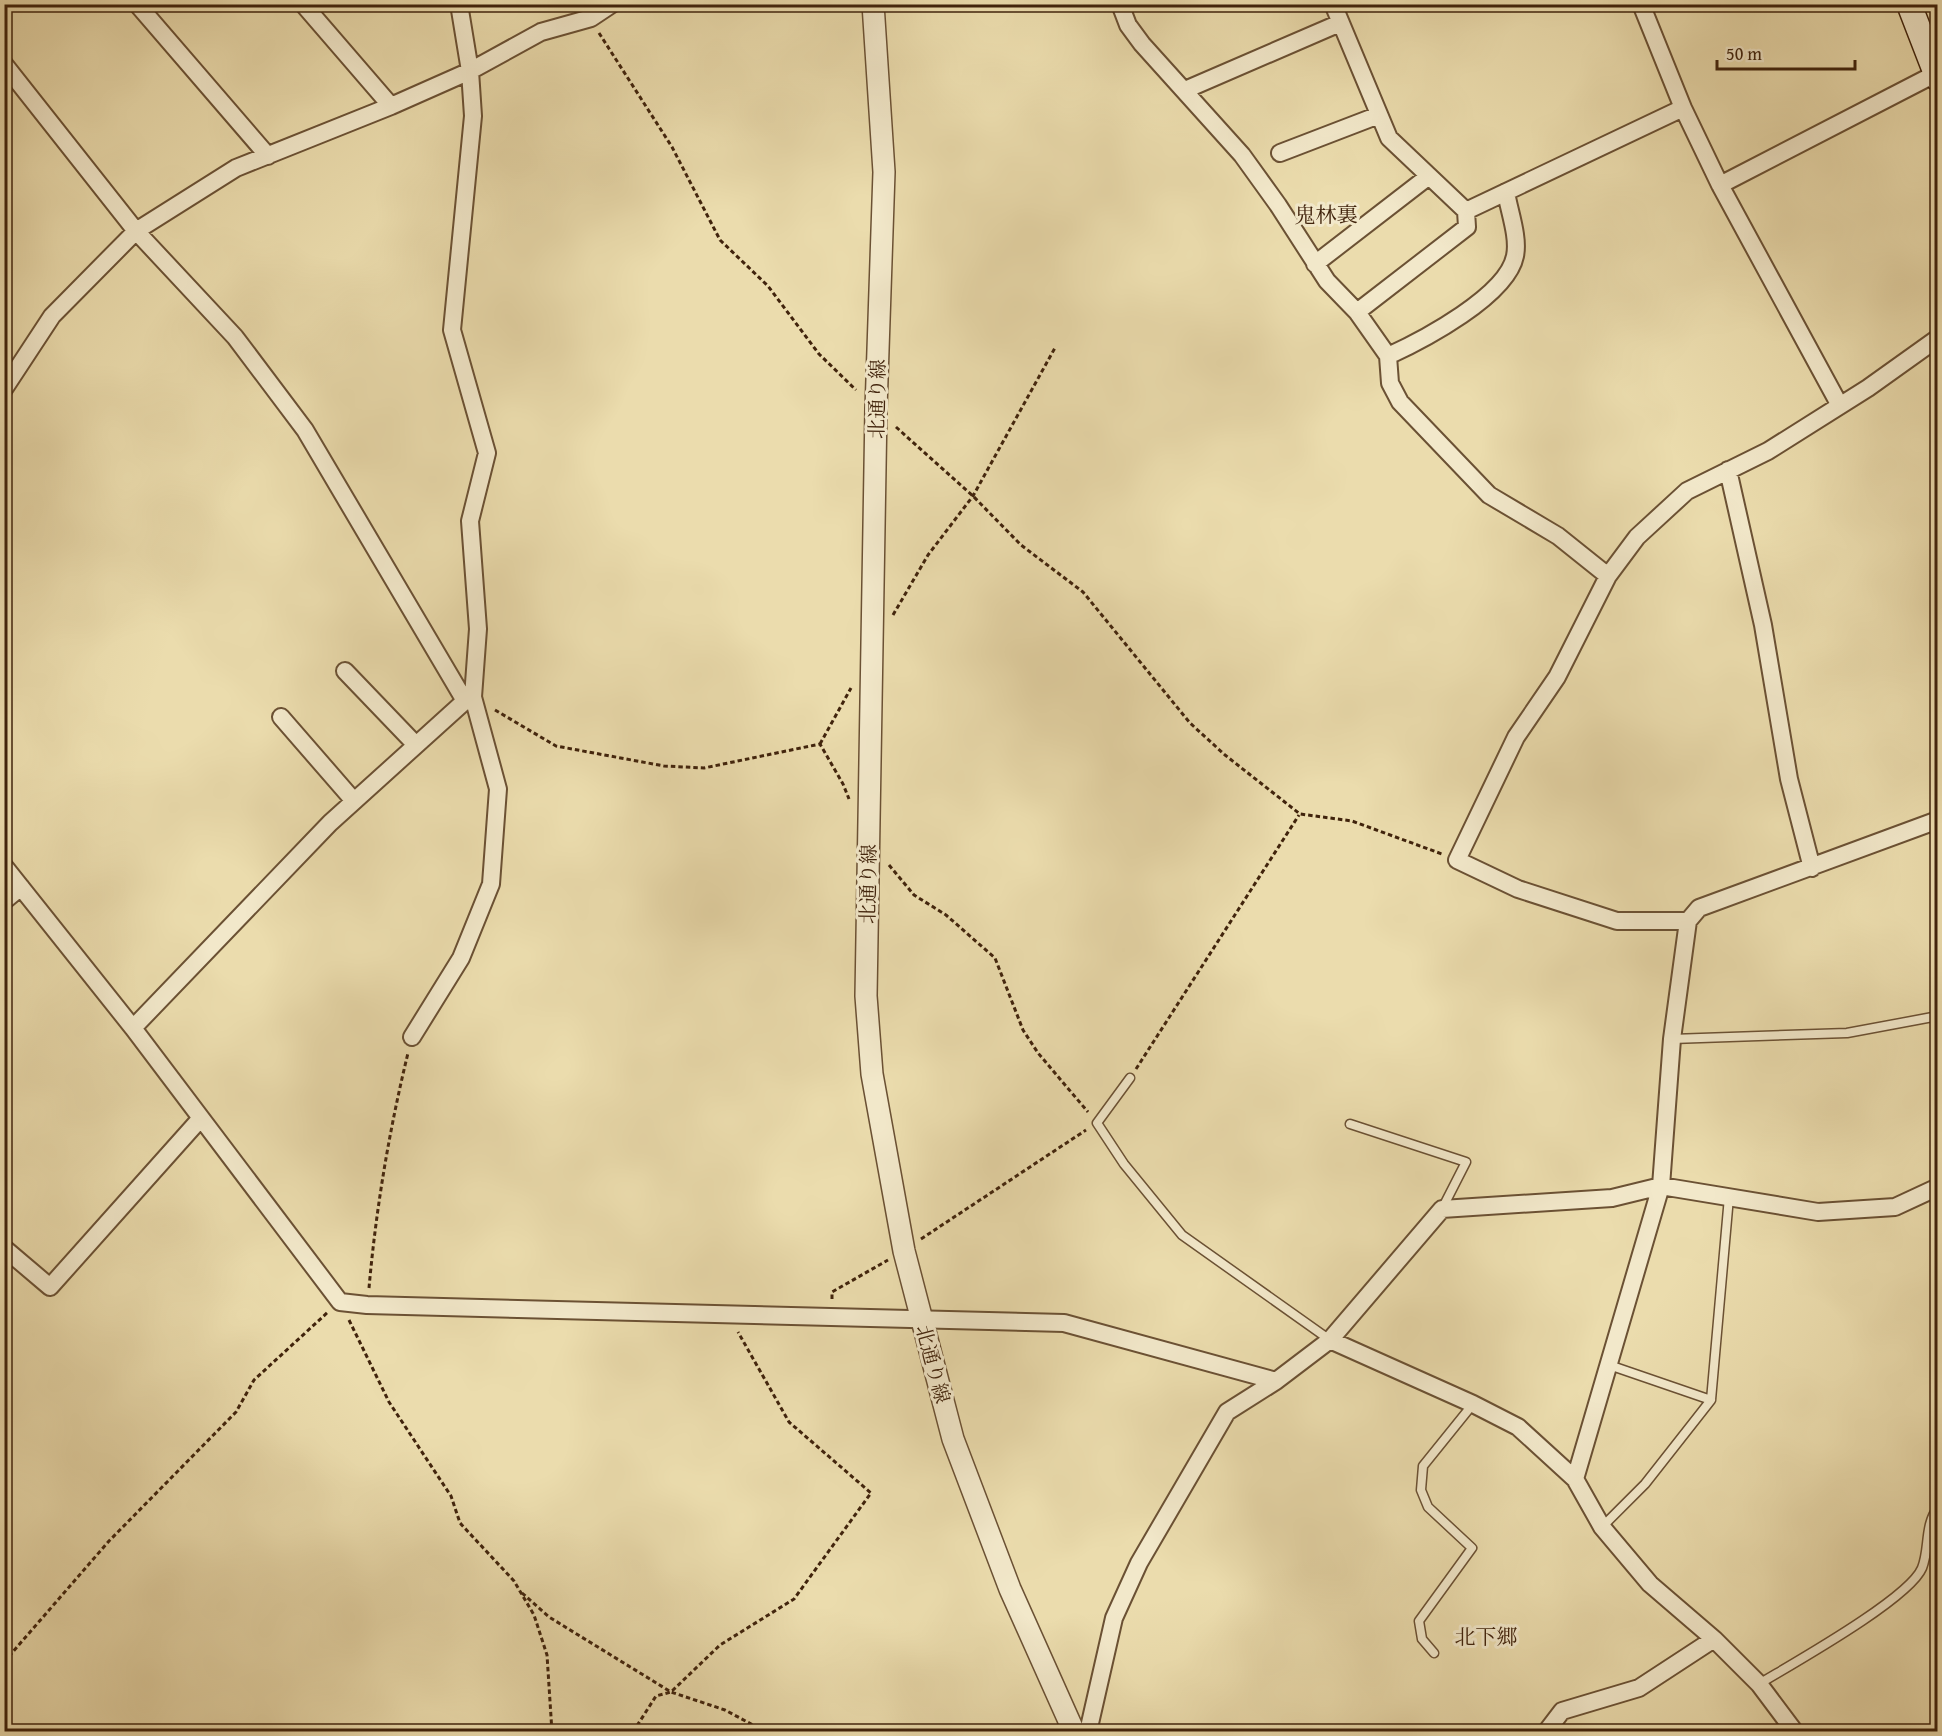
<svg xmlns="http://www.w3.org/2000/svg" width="1942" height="1736" font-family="'Gentium Book Plus','Noto Serif JP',serif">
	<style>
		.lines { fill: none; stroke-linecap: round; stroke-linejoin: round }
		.service-casing { stroke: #6b5134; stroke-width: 11 }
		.minor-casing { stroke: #6b5134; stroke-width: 20 }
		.tertiary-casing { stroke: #6b5134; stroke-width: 24 }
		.secondary-casing { stroke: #40230c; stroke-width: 27 }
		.path { stroke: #40230c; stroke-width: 3; stroke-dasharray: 4.5 3; stroke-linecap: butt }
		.service { stroke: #f2e8ca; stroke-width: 8 }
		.minor { stroke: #f2e8ca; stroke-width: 16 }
		.tertiary { stroke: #f2e8ca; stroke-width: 21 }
		.secondary { stroke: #f2e8ca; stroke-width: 24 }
		.labels { text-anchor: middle; stroke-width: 6; stroke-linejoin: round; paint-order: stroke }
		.street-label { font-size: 20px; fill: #40230c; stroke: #f2e8ca }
		.neighbourhood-label { font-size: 21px; fill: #40230c; stroke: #f2e8ca }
	</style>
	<rect width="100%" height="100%" fill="#ebdcad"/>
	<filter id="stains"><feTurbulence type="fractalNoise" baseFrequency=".00333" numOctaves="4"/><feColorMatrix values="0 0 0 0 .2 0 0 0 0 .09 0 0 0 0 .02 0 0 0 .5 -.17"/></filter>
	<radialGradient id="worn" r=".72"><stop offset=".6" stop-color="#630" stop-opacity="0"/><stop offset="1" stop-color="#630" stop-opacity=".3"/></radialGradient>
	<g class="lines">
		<g class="service-casing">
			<path id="service" d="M1672,1039L1847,1033L1938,1016
				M1130,1078L1097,1123L1124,1164L1182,1235L1330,1340
				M1350,1124L1466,1162L1442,1209
				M1609,1365L1711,1400L1729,1197
				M1602,1527L1645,1484L1711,1400
				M1434,1653L1422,1639L1419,1621L1472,1548L1428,1507L1421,1490L1423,1466L1473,1404
				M1759,1684C1792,1664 1909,1599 1922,1568C1930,1548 1924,1526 1938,1507"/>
		</g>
		<g class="minor-casing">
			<path id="minor" d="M137,4L268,156
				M303,4L391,106
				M1120,4L1128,25L1142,44L1242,155L1278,205L1327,281L1357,312L1388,356L1390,383L1400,402L1489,495L1558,536L1608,576
				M1333,4L1389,138L1466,211L1683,108
				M1641,4L1683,108L1720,185L1839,404
				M4,64L136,231L235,337L305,430L465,701
				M1185,90L1340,23
				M1280,153L1379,115
				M1720,185L1935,74
				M1315,264L1429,176
				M1357,312L1467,227L1466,211
				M1388,356C1423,340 1507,296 1515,256C1519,237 1509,211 1506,192
				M4,389L52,316L136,231L236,168L391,106L470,71L541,32L591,18L612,4
				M1728,470L1763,625L1789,779L1812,868
				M345,671L416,745
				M281,717L354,801
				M4,866L133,1028L340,1302L367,1305L1064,1323L1276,1381
				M4,901L21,887
				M1688,921H1617L1518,889L1457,860L1516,737L1557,677L1608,576L1637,537L1687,491L1768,451L1868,388L1938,338
				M133,1028L330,823L465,701L473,697
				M412,1037L461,958L491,884L498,789L473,697L478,629L470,521L487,453L452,330L473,116L470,71L459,4
				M4,1248L50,1287L201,1118
				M1330,1340L1473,1404L1518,1427L1575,1479L1602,1527L1650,1584L1714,1639L1759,1684L1795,1732
				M1575,1479L1661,1186L1672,1039L1688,921L1699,908L1938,820
				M1088,1732L1114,1618L1139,1563L1227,1412L1276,1381L1330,1340L1442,1209L1612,1198L1661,1186L1818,1212L1895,1207L1938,1187
				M1546,1732L1562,1711L1639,1688L1714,1639"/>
		</g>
		<g class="tertiary-casing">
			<path id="tertiary" d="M873,4L884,172L876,409L866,996L872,1074L904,1251L953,1439L1010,1589L1074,1732"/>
		</g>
		<g class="secondary-casing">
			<path id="secondary" d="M1909,4L1938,79"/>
		</g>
		<path class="path" d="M599,33L672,147L720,240L768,286L819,354L856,390
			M896,427L973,496L1021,545L1083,592L1190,723L1225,755L1300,814L1352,821L1442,854
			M893,615L928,555L973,496L1056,346
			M495,710L556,746L664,766L704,768L820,744L843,784L849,799
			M820,744L851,688
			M889,865L914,895L946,915L995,958L1023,1030L1038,1053L1088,1112
			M1136,1069L1299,815
			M921,1239L1086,1130
			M369,1288C376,1209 389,1131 408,1053
			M832,1299V1292L888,1260
			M349,1320L389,1402L451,1496L460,1523L514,1581L534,1615L547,1655L552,1732
			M522,1593L549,1617L671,1692L725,1710L766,1732
			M4,1662L109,1541L236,1412L254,1380L328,1312
			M633,1732L656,1696L671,1692L720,1645L794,1599L871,1493L789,1422L738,1332"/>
		<use href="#service" class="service"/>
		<use href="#minor" class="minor"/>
		<use href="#tertiary" class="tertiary"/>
		<use href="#secondary" class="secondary"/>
	</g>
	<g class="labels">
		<g class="street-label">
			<text transform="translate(877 399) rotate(-89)" y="7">北通り線</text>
			<text transform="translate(868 884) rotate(-89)" y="7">北通り線</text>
			<text transform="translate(933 1364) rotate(75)" y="7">北通り線</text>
		</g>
		<g class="neighbourhood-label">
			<text x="1326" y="222">鬼林裏</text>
			<text x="1486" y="1644">北下郷</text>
		</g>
	</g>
	<rect width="1942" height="1736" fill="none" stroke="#ebdcad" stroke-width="24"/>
	<rect x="6" y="6" width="1930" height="1724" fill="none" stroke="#40230c" stroke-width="3"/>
	<rect x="12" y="12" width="1918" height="1712" fill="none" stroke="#40230c" stroke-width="1.5"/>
	<path d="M1717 60v9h138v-9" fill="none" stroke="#40230c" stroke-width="3"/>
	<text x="1726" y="60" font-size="18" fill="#40230c" stroke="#f2e8ca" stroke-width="4.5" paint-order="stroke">50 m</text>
	<rect width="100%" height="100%" filter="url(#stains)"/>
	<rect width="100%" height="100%" fill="url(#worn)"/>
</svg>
